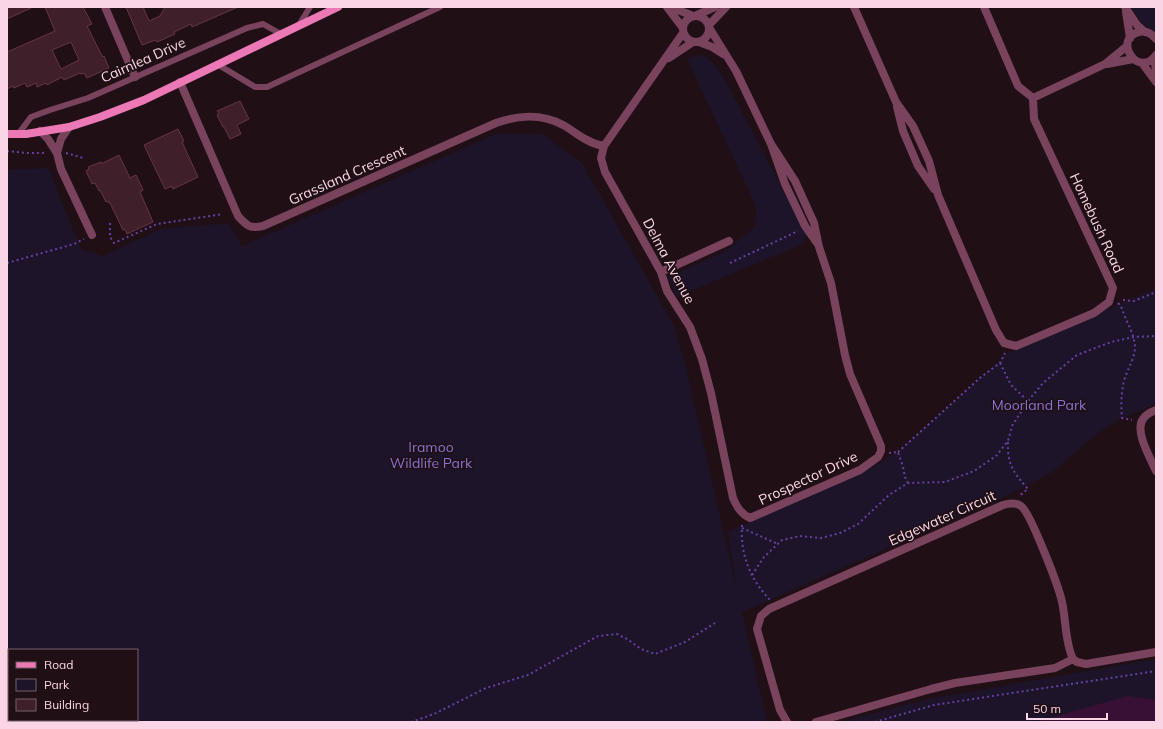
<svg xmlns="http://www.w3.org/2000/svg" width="1163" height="729" font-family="Mulish,sans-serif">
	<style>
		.green { fill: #1d1429; fill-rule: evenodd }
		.water { fill: #391035 }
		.building { fill: #3e1f2a; stroke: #673446; fill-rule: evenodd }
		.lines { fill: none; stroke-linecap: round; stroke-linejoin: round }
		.path { stroke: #673fa3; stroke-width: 2; stroke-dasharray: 2 3; stroke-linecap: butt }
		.lane { stroke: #79425d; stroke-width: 6 }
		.street { stroke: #79425d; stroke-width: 8 }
		.secondary { stroke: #ec79b5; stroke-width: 8 }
		.labels { text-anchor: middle; stroke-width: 3.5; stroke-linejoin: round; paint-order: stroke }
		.street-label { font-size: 14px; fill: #f9d5e5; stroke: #201016 }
		.park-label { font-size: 14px; fill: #8673d1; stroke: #201016 }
	</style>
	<rect width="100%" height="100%" fill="#201016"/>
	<path class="green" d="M1131,7H1156V34L1140,21Z
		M702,54L711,61L722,74L806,234L803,244L676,297L668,277L724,252L755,227L756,206L687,59Z
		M498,133L542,134L582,163L675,328L685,364L736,586L728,532L877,465L901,449L1006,354L1156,288V404L1118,420L1094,436L1051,473L1006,496L742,612L767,722H7V170L48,168L81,249L103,256L161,229L228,223L242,246ZM9,650H137V720H9Z
		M1156,659V722H841L928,699Z"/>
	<path class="water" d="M1128,696L1156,700V722H1036Z"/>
	<path class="building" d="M7,7H33L7,19Z
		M45,7H83L92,24L87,26L100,52L103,57L104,56L109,68L87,78L84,73L81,74L80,73L64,80L62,77L47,85L46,83L37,87L36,83L27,87L25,83L14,88L13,86L7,89V52L55,31ZM71,42L79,60L61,69L52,50Z
		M126,7H143L149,21L160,16L165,7H238L192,27L191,24L174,32L175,34L157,42L156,40L142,45Z
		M240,101L249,119L237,125L241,134L230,139L224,127H223L217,115L219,114L217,111Z
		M178,129L184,141L182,142L198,177L173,189L172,186L165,189L144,145Z
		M119,155L130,178L136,175L143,190L140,192L153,222L127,234L125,229L123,230L110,203H109L108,201L106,202L100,190L99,191L95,183L92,184L86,171L89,169L88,167L101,162V164Z"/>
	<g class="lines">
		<path class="path" d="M7,151L26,153H46
			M66,153L83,158
			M110,223V237L114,243L157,224L223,214
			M7,263L74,244L84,239
			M730,263L798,231
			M1123,300L1134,301L1156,292
			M1118,303C1123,308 1123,313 1126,319C1130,328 1135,338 1135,348C1134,360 1127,370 1124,381C1121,393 1121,405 1122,418L1132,420
			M1000,363L1011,385L1028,401
			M1008,442C1007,465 1014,473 1028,489L1019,496
			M898,452L981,377L1000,363L1005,353
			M889,453L898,452L903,467L905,477L908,483
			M742,525C740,554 750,579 770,600
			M742,528L778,544
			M752,575L764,557L782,540L800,536L821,538L840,533L858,524L889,495L908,483L945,482L974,471L996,456L1008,441L1012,426L1028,401L1043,383L1077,355L1111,342L1134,337L1156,336
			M411,722L434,714L486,688L528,675L598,636L617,634L627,639L641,649L655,654L685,642L715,623
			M875,722L934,705L1156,671"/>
		<path class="lane" d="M299,25L310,7
			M217,64L255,87H267L440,7
			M19,133L31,117L50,110L88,98L247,28L263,24L281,34"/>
		<path class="street" d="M105,7L135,77
			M667,7L683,28
			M671,7L693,16
			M854,7L896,102L913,126L929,161L938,195L996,330L1004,343L1016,346L1094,313L1109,302L1113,288L1034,119L1033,98
			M984,7L1018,86L1033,98L1105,64L1127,46
			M1125,7L1137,25L1145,32
			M1126,12L1130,38
			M697,15L715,7
			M683 29a13 13 0 1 1 26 0a13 13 0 1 1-26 0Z
			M709,25L726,7
			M710,29L736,71L771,144L785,184L805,226L817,243
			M683,33L604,146L601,158L605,172L661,272L667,291L690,327L702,359L711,393L733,498C737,507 741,514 750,518L860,470L878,457L881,451V446L850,374L845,355L831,283L819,247L814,223L795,181L771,144
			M1156,39C1152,34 1146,30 1139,32C1112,38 1138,80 1156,55
			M699,42L712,47L723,54
			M669,58L693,42
			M1154,58L1156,70
			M1142,63L1156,82
			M1107,64L1133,59
			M180,82L238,216C247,226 250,229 263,226L496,123C519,115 541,113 563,125C571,129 578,136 587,140C592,143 598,145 604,146
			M897,107L903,131L918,166L934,189
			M40,131L48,139L57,153L61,169L92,235
			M57,153L61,139L69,127
			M661,272L729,241
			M1156,410C1151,412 1146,414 1143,419C1134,431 1151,459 1156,471
			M1073,659L1077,662L1086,664L1156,652
			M787,722L780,710L757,629L761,616L769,609L1003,505C1009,503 1015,502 1021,506C1030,512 1059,587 1062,602C1066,619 1065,643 1073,659L1055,668L955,683L931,689L816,722"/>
		<path class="secondary" d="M7,134H26L69,127L100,117L144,100L338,7"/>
	</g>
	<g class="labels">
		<g class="street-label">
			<text transform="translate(143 60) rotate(-24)" y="5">Cairnlea Drive</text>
			<text transform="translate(347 175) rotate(-24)" y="5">Grassland Crescent</text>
			<text transform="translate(1097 223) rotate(65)" y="5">Homebush Road</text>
			<text transform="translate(669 261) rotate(62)" y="5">Delma Avenue</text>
			<text transform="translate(808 478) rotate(-25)" y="5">Prospector Drive</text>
			<text transform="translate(942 518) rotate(-24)" y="5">Edgewater Circuit</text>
		</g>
		<g class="park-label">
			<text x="1039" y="410">Moorland Park</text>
			<text x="431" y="452">Iramoo<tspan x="431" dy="16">Wildlife Park</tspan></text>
		</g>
	</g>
	<rect width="1163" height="729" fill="none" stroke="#f9d5e5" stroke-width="16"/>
	<rect x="8" y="649" width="130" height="72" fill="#201016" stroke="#775f69"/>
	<rect x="16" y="662" width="20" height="6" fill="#ec79b5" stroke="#775f69"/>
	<text x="44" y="669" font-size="12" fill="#f9d5e5">Road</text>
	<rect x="16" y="679" width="20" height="12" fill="#1d1429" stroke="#775f69"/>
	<text x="44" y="689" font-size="12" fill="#f9d5e5">Park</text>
	<rect x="16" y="699" width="20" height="12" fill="#3e1f2a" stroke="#775f69"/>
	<text x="44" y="709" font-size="12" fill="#f9d5e5">Building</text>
	<path d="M1027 713v6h80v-6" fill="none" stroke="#f9d5e5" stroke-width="2"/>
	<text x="1033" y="713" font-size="12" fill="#f9d5e5" stroke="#201016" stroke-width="3" paint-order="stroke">50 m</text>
</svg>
